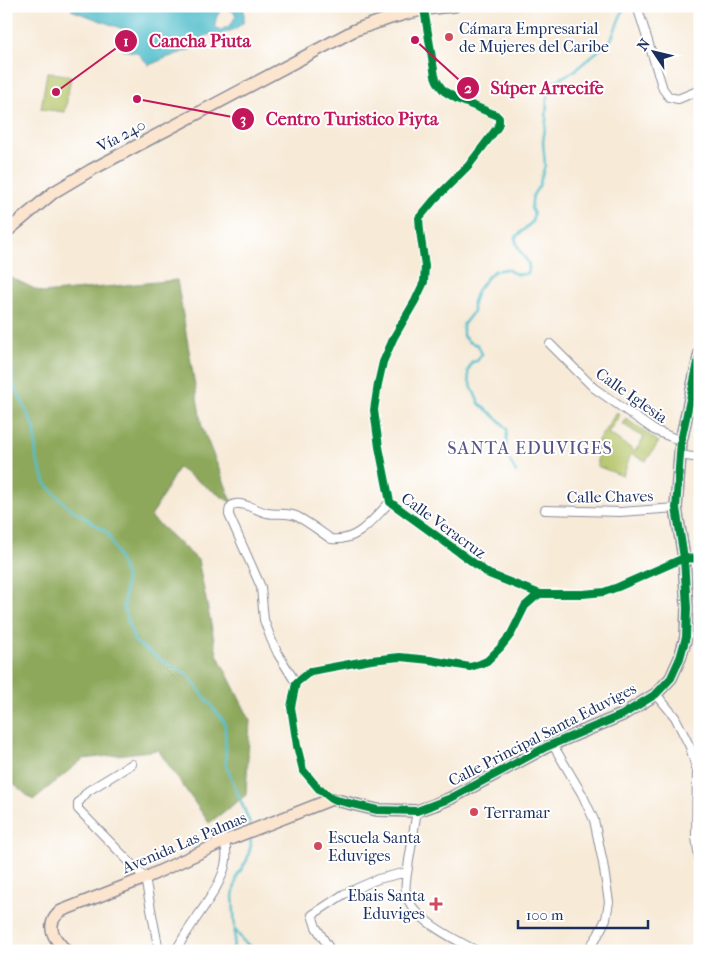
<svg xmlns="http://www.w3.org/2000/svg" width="706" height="957" font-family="'IM FELL French Canon',serif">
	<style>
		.green { fill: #b2c264; stroke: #667861 }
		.forest { fill: #8da85a; stroke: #546c5c }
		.water { fill: #51becb; stroke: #367694; fill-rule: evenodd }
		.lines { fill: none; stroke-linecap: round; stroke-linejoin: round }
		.stream { stroke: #51becb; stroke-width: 2.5 }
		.street-casing { stroke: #898c9a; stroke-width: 10 }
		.secondary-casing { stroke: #898c9a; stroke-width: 14 }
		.street { stroke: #fff; stroke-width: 8 }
		.secondary { stroke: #fce5cf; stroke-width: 11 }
		.cycleway-casing { stroke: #fff; stroke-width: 11 }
		.cycleway { stroke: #00873e; stroke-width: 8 }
		.poi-dot { fill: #d1495b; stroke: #fff; stroke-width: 2 }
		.labels { text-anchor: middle; stroke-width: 4; stroke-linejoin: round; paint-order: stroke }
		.poi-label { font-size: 16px; fill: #1b2f5e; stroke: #fff; text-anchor: start }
		.street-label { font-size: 16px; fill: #1b2f5e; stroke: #fff }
		.neighbourhood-label { font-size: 18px; letter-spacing: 1px; fill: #565586; stroke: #fff }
		.leader { fill: none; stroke: #c2185b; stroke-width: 2 }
		.callout-dot { fill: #c2185b; stroke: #fff; stroke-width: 2 }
		.mark-label { font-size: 15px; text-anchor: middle; font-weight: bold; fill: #fff }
		.callout-label { font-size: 18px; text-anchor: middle; font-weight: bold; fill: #c2185b; stroke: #fff; stroke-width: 4; stroke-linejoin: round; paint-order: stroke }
	</style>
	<rect width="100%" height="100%" fill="#fff"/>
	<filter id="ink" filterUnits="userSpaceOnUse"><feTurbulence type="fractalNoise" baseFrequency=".02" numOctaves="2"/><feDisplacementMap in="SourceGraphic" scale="10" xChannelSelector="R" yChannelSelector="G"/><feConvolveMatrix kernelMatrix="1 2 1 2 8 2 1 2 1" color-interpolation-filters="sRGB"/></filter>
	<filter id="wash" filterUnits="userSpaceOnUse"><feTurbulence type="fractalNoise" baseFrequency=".0096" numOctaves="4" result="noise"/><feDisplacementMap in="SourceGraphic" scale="20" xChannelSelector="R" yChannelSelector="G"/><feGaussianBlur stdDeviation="1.12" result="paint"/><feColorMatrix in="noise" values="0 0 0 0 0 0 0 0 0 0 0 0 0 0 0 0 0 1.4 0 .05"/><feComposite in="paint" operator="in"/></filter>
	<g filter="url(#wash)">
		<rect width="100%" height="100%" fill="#f7ead7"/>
		<path class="green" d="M47,72L71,76L65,112L41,109Z
			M617,412L620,415L608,433L635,451L644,438L623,424L626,419L659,442L646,461L631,454L623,476L597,466V442Z"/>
		<path class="forest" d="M6,275L43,293L177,280L202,427L233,504L178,468L151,517L198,560L217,654L250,720L246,795L209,823L158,750L83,759L33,800L6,778Z"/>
		<path class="water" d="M77,6H246L244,8V22L235,29L217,36L212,33L206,36L191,49L166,58L149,65L136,52L123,50L126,30L71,10ZM225,9L231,10L236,15L231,25L221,30L215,27C215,19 217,12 225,9Z"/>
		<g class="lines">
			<path class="stream" d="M6,253V261
				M6,355L11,362L13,383L35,429L36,458L46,484L67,506L108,533L126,575L124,608L134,641L170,666L186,673L225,723L226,765L249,821L250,828
				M516,473L506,453L507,429L502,423L491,413L485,409L479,403L469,381L468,371L472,362L477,361L482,354L478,345L469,342L463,336V325L473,312V302L477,291L485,280L494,271L507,269C514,274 519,276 528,273C531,264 527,261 522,254C518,249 517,244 515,238L532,222L534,214L531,208L533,195L539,186L545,165L543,142L546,121L547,100L550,90L553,82L574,71L611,40L622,12V6
				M236,931L243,941L257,951
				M233,951L235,930L233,896L237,876L247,860L251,845L250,834"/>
		</g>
	</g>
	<g filter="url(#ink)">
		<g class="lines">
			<g class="street-casing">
				<path id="street" d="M637,6L663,89L669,97L678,99L700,90
					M424,9L435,76L437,81L440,86L444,91L457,99L496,115L499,118V123L497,128L469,165L434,200L419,218L420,231L425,266L424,282L415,301L394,337L383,362L378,384L374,410L379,447L390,502L489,574L540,594H583L604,592L618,587L684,558L700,559
					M550,344L594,388L654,430L681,441
					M679,455L700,458
					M545,510L620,512L676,508
					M296,683L278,654L271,639L264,620L261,587L229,515C228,492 257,511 267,513C277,515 290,512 298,517C308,522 321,532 331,539C358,542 372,520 390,502
					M656,694L675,717L690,747L697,771L696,837L700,865
					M553,745L582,794L594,820L603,863L609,902L606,919L598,935L587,951
					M132,764L88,791L78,803V809L145,878L159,951
					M332,799L318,788L303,770L297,746L291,707L296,683L311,671L371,660L400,657L430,660L470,667L480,664L487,661L500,648L511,634L525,606L534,598L540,594
					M417,811C414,827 412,844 409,860C408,871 404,884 406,894C412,919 456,940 477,951
					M176,951C189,923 223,889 226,860C227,853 226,847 225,841
					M331,951L316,927L312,915L344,894L378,879L407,872"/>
			</g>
			<g class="secondary-casing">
				<path id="secondary" d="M6,232L54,192L91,170L355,30C389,18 417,8 454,6
					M66,951C59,943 48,933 53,921C54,917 59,913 61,911L145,878L225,841L332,799L377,810L417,811L434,805L451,798L546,747L622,715L656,694L671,678L680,658L686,637L687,608L684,558L676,508L681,441L700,353"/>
			</g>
			<use href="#street" class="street"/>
			<use href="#secondary" class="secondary"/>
			<g class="cycleway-casing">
				<path id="cycleway" d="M424,9L435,76L437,81L440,86L444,91L457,99L496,115L499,118V123L497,128L469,165L434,200L419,218L420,231L425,266L424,282L415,301L394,337L383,362L378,384L374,410L379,447L390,502L489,574L540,594H583L604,592L618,587L684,558L700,559
					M540,594L534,598L525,606L511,634L500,648L487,661L480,664L470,667L430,660L400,657L371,660L311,671L296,683L291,707L297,746L303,770L318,788L332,799L377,810L417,811L451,798L546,747L622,715L656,694L671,678L680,658L686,637L687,608L684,558L676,508L681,441L700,353"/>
			</g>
			<use href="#cycleway" class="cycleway"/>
		</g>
	</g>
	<g class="poi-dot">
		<circle cx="449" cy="37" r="5"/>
		<circle cx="474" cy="812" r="5"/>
		<circle cx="318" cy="846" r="5"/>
		<path d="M433.5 896.5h5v5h5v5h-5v5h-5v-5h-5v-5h5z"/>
	</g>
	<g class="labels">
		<g class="poi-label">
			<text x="459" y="34">Cámara Empresarial<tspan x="459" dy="18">de Mujeres del Caribe</tspan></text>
			<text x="484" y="818">Terramar</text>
			<text x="328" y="843">Escuela Santa<tspan x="328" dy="18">Eduviges</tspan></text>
			<text x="425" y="901" text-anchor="end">Ebais Santa<tspan x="425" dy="18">Eduviges</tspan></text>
		</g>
		<g class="street-label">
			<text transform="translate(121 135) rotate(-28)" y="6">Vía 240</text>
			<text transform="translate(632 395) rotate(35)" y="6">Calle Iglesia</text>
			<text transform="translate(610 496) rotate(-1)" y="6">Calle Chaves</text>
			<text transform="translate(444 525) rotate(36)" y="6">Calle Veracruz</text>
			<text transform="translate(542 734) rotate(-27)" y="6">Calle Principal Santa Eduviges</text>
			<text transform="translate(184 842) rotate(-23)" y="6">Avenida Las Palmas</text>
		</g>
		<g class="neighbourhood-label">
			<text x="530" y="454">SANTA EDUVIGES</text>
		</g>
	</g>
	<path class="leader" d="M56 92L126 41M415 40L468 88M137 99L243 119"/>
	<g class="callout-dot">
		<circle cx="56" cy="92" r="5"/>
		<circle cx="415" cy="40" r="5"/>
		<circle cx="137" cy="99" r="5"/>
		<circle cx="126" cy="41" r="12"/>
		<circle cx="468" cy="88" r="12"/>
		<circle cx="243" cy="119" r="12"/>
	</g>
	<g class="mark-label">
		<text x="126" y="46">1</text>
		<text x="468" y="93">2</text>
		<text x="243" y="124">3</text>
	</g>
	<g class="callout-label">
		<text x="200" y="47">Cancha Piuta</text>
		<text x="547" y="94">Súper Arrecife</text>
		<text x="352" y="125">Centro Turistico Piyta</text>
	</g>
	<rect width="706" height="957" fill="none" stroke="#fff" stroke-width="25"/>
	<g transform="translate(654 52) rotate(305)" stroke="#ffffff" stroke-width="4" paint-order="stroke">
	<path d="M0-4L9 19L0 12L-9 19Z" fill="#1b2f5e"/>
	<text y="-8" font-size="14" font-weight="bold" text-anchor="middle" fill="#1b2f5e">N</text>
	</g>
	<path d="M518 920v8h130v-8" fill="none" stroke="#1b2f5e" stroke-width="2.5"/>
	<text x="526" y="920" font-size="15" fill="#1b2f5e" stroke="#ffffff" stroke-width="4" paint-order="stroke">100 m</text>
</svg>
